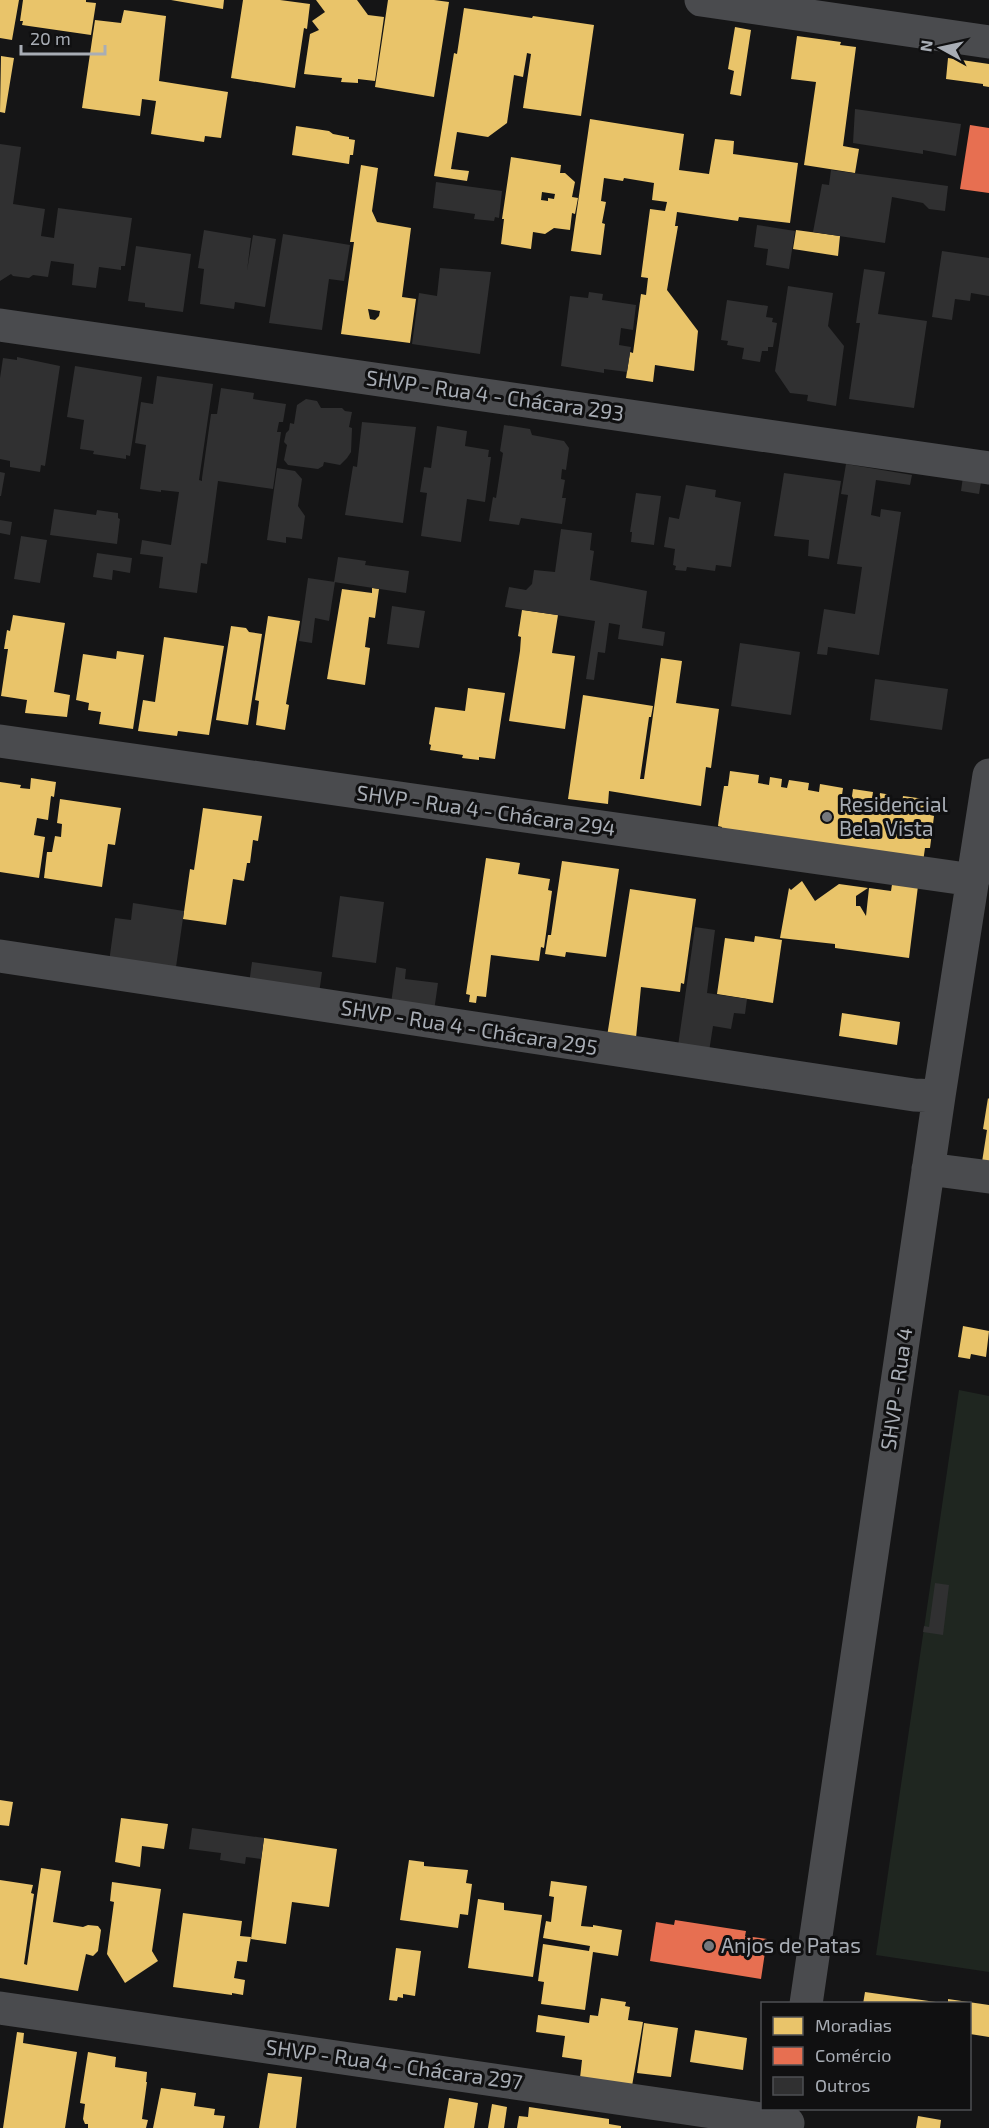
<svg xmlns="http://www.w3.org/2000/svg" width="989" height="2128" font-family="'Exo 2',sans-serif">
	<style>
		.green { fill: #1f2620 }
		.homes { fill: #e9c46a; fill-rule: evenodd }
		.shops { fill: #e76f51 }
		.building { fill: #303031 }
		.lines { fill: none; stroke-linecap: round; stroke-linejoin: round }
		.minor { stroke: #4a4b4e; stroke-width: 33 }
		.poi-dot { fill: #75787d; stroke: #101011; stroke-width: 2 }
		.labels { text-anchor: middle; stroke-width: 6; stroke-linejoin: round; paint-order: stroke }
		.street-label { font-size: 21px; fill: #a8adb5; stroke: #101011 }
		.poi-label { font-size: 21px; fill: #a8adb5; stroke: #101011; text-anchor: start }
	</style>
	<rect width="100%" height="100%" fill="#151516"/>
	<path class="green" d="M959,1390L989,1396V1972L876,1955Z"/>
	<path class="homes" d="M0,0H19L12,40L0,38Z
		M23,0H86V2L96,3L91,35L22,25L23,21H20Z
		M171,0H224L223,9Z
		M243,0H280L310,4L307,29L304,28L295,88L231,78Z
		M316,0H357L368,15L384,17L375,81L358,79V83L341,82L342,78L304,74L310,34L319,30L312,21L325,12Z
		M388,0H434L449,2L434,97L375,87Z
		M464,8L532,18L533,16L594,25L581,116L523,108L531,54L527,53L523,77L514,75L507,123L488,137L457,132L451,169L469,171L467,181L434,176L454,53L457,54Z
		M124,10L166,16L159,81L228,92L221,138L205,136L204,142L151,134L156,101L142,99L140,116L82,108L95,20L121,23Z
		M735,27L751,30L741,96L730,94L734,71L728,69Z
		M797,36L841,42L840,45L856,47L843,146L859,149L855,173L804,165L816,82L791,79Z
		M1,56L14,58L5,113L0,112Z
		M948,58L989,64V87L983,86V84L946,79Z
		M590,119L684,134L679,170L709,174L715,139L734,141L733,154L798,163L790,223L739,217L738,221L677,212L675,226H678L667,290L698,331L694,371L655,365L653,382L626,378L630,352L633,353L641,294L646,295L648,278L641,277L650,209L665,211L667,202L652,200L654,183L624,178L623,181L604,178L601,201L606,202L602,223L605,224L601,255L571,251Z
		M296,126L329,131L333,134L349,137V139L355,140L353,155H350L349,164L292,155Z
		M511,157L561,165L560,173H565L575,182L572,197L578,198L575,214L572,213L570,230L554,228L545,234L533,232L531,249L501,244L504,219H502ZM542,192L555,194L554,199L548,198V201L541,200Z
		M361,165L378,168L372,211L377,222L411,228L402,297L416,299L410,343L341,334L354,242H350ZM368,309L380,311L379,316L375,320L370,319Z
		M796,230L840,236L838,256L793,249Z
		M372,588L379,589L375,618L369,617L365,647L370,648L365,685L327,679L342,589L372,593Z
		M522,610L558,615L552,653L575,656L565,729L509,721L520,651L521,637L518,636Z
		M13,615L65,623L54,692L70,695L67,717L25,713L27,700L1,696L8,649H4L7,630L10,631Z
		M268,616L300,621L286,704L289,705L285,730L256,725L259,701L255,700Z
		M231,626L246,628L249,632L262,634L248,725L216,720Z
		M164,637L224,646L209,735L178,731L177,736L138,731L143,700L155,702Z
		M117,651L144,655L133,729L99,724L101,712L88,710L89,703L76,700L83,654L116,659Z
		M661,658L682,661L676,703L719,709L711,768L706,767L701,806L609,791L608,804L568,799L583,695L653,706L651,717H649L640,779H644Z
		M468,688L505,693L495,759L479,757V760L462,758L463,755L430,750L431,745L429,744L435,707L465,711Z
		M730,771L759,775L758,783L769,785L770,777L782,779L781,787L787,788L789,780L809,783L808,790L819,792L820,784L843,788L842,795L852,796L853,789L873,792L872,799L879,800L880,793L891,795L890,801L902,803L903,796L932,800L930,815L934,816L930,848H925L923,862H921L909,958L835,948V944L780,938L789,888L791,890L802,881L815,901L839,884L868,888L856,896V906H860L866,916L869,888L891,891L896,858L721,833L722,827L718,826L719,818L724,786H728Z
		M31,778L56,782L54,797L51,796L48,820L37,818L34,835L45,837L39,878L0,872V782L21,785L20,788L30,789Z
		M60,799L121,808L115,845L108,844L102,887L44,878L47,852H52L55,836L61,837L62,824L57,823Z
		M203,808L262,816L258,841L253,840L250,863H247L244,881L233,879L226,925L183,919L190,869L194,870Z
		M486,858L520,863L518,874L550,879L548,890L552,891L544,948L541,947L539,961L491,955L486,997L477,996L476,1003L469,1002L470,995L466,994Z
		M562,861L619,869L606,957L566,952L565,957L545,954L548,935H551Z
		M630,889L696,899L684,984L681,983L680,992L641,987L635,1048L606,1043Z
		M755,936L782,940L773,1003L717,994L725,938L754,942Z
		M842,1013L900,1022L897,1045L839,1036Z
		M988,1098L989,1099V1163L982,1162L987,1130L983,1129Z
		M963,1326L989,1331L986,1357L971,1354L970,1359L958,1357Z
		M0,1800L13,1802L9,1826L0,1825Z
		M121,1818L168,1824L164,1849L142,1846L140,1867L115,1862Z
		M264,1838L337,1849L329,1907L292,1902L286,1944L251,1939Z
		M409,1860L424,1862V1866L468,1870L466,1883L472,1884L468,1915L460,1914L458,1928L400,1920Z
		M41,1868L61,1871L53,1922L83,1927L88,1925L98,1926L101,1930L98,1951L93,1956L86,1954L78,1991L0,1978V1880L33,1885L31,1893L34,1894L24,1964L27,1965Z
		M551,1881L587,1886L581,1926L593,1927V1925L622,1930L618,1956L593,1952L585,2010L541,2004L544,1982L538,1981L543,1944L589,1951L590,1946L543,1938L546,1921L551,1922L554,1897L549,1896Z
		M112,1882L161,1889L152,1951L158,1961L125,1983L107,1954L114,1902L110,1901Z
		M478,1899L504,1903V1910L542,1915L533,1977L468,1968Z
		M183,1913L242,1921L240,1936L251,1937L249,1948L247,1962L237,1961L234,1978L245,1980L243,1995L232,1993V1995L173,1987Z
		M396,1948L421,1951L415,1996L403,1994V1998L398,1997L397,2001L389,2000Z
		M865,1992L936,2002V2004H863Z
		M601,1998L626,2002L625,2006L630,2007L628,2020L643,2022L632,2086L580,2078L582,2060L562,2057L565,2036L536,2032L538,2015L589,2023L590,2015L598,2016Z
		M948,1999L989,2005V2037L970,2034V2004H948Z
		M644,2023L678,2028L671,2077L637,2073Z
		M695,2030L747,2038L743,2070L690,2062Z
		M17,2032L24,2033L23,2043L77,2052L65,2128H3Z
		M88,2052L116,2057L115,2067L147,2072L146,2082H147L142,2119L148,2120L146,2128H88V2124H85L83,2119L85,2104L80,2103Z
		M268,2073L302,2077L296,2128H259Z
		M161,2088L196,2093L194,2106L215,2109L214,2115L225,2116L223,2128H153Z
		M449,2098L478,2103L474,2128H444Z
		M492,2104L507,2107L504,2128H488Z
		M529,2107L609,2119V2124L621,2126V2128H517L519,2116L528,2117Z
		M918,2116L941,2120L940,2128H916Z"/>
	<path class="shops" d="M970,125L989,128V193L960,189Z
		M675,1920L746,1931L745,1936L767,1939L761,1979L650,1961L656,1922L674,1925Z"/>
	<path class="building" d="M855,109L961,124L956,156L923,150V154L853,143Z
		M0,144L21,147L13,204L45,209L41,236L54,238L58,208L132,218L125,266H121V270L99,267L96,288L72,285L74,264L51,261L48,277L33,275L29,278L13,276L11,274L0,281Z
		M831,170L948,186L945,211L929,209L923,203L892,197L885,243L813,232L822,184L829,185Z
		M436,182L502,191L499,218L495,217L494,221L474,219L475,214L433,208Z
		M757,225L795,231L789,269L766,265L768,249L754,247Z
		M204,230L251,238L247,271L253,235L276,239L265,307L235,302L234,309L200,304L204,269L198,268Z
		M283,234L350,245L344,281L329,279L322,330L269,323Z
		M136,246L191,254L183,312L145,307V303L128,301Z
		M942,251L989,258V296L971,293L970,301L955,299L952,320L932,317Z
		M440,268L491,272L480,354L412,344L419,293L437,296Z
		M864,269L885,272L878,314L927,321L914,408L849,399L860,323H856Z
		M788,286L833,293L828,326L844,346L836,406L807,401L808,395L790,393L775,371Z
		M589,292L603,294L602,300L636,305L633,330L621,328L619,345L631,347L627,372L604,369V373L561,366L570,296L588,298Z
		M727,300L768,306L766,317L773,318L772,322L777,323L773,347H768V351H762L760,362L742,359L744,348L727,345L728,341L721,340Z
		M17,357L60,366L45,466L41,465L40,472L10,467V461L0,459V378L3,358L17,360Z
		M75,366L142,377L130,456L126,455V459L93,454L94,451L80,449L84,420L67,417Z
		M157,376L213,384L199,480L202,481V478L211,414H217L221,388L254,393L253,399L286,404L283,422H279L277,432H281L273,489L218,481L207,564L201,563L197,593L159,588L163,557L140,554L142,540L171,545L179,492L161,490V492L140,489L146,445L135,443L141,402L153,404Z
		M306,399L317,401L321,408H342L345,411L352,412L349,427L352,428L351,452L347,458L340,465L324,462L323,466L318,469L288,465L284,460L287,445L284,442L286,433L289,430L290,423L294,424L297,405Z
		M362,422L416,427L403,523L345,515L353,466L357,467Z
		M504,425L530,429L532,435L564,441L569,448L566,470L562,469L561,479L565,480L562,498H566L562,524L521,518L519,525L489,521L493,497L496,498L503,453L500,451Z
		M437,426L467,431L465,446L489,450L488,457H491L485,502L467,499L461,542L421,536L427,493L420,492L424,467L431,468Z
		M967,448L982,476L979,494L961,491Z
		M846,464L912,475L910,485L876,480L871,515L880,517L881,509L901,512L879,655L828,647L827,655L817,654L824,609L855,614L862,567L837,564L848,495L841,494Z
		M277,468L295,471L302,479L298,506L305,516L302,539L286,537V543L267,540Z
		M0,472L5,473L1,496H0Z
		M784,473L841,481L829,559L808,556L809,540L774,536Z
		M686,485L716,490L715,497L741,502L731,567L716,565L715,571L687,567L686,571L675,570L676,566L673,565L675,549L664,547L669,517L679,519Z
		M636,493L661,496L654,545L631,542L632,532H630Z
		M54,509L96,515L97,510L118,513V518L120,519L117,544L50,535Z
		M0,520L12,522L10,535L0,533Z
		M561,529L592,533L590,550L594,551L590,580L647,591L642,628L665,632L663,646L618,639L620,625L609,623L605,653L598,652L594,680L586,679L595,621L505,607L509,587L526,590L532,584L534,570L555,572Z
		M21,536L47,540L40,583L14,579Z
		M97,553L132,558L130,573L113,570L112,580L93,577Z
		M338,557L366,561L365,565L409,571L406,593L334,582Z
		M308,578L335,582L329,621L315,618L312,643L299,641Z
		M392,606L425,611L419,648L387,644Z
		M740,643L800,652L791,715L731,706Z
		M875,679L948,689L942,730L870,720Z
		M340,896L384,902L376,963L332,957Z
		M133,903L184,911L174,981L109,962L115,918L131,920Z
		M695,927L715,930L707,993L747,999L745,1014L734,1013L731,1029L713,1026L708,1058L677,1053Z
		M252,962L322,972L318,1001L248,991Z
		M396,967L406,969L405,979L438,983L433,1018L390,1011Z
		M935,1583L949,1585L943,1635L923,1632L924,1626L929,1627Z
		M192,1828L264,1838L261,1859L246,1857L245,1864L220,1860L221,1853L189,1849Z"/>
	<g class="lines">
		<path class="minor" d="M701,0L989,42
			M0,325L989,468
			M0,741L973,880
			M0,956L914,1095L939,1096
			M928,1169L989,1177
			M806,2004L939,1096L989,775
			M0,2008L788,2123"/>
	</g>
	<g class="poi-dot">
		<circle cx="827" cy="817" r="6"/>
		<circle cx="709" cy="1946" r="6"/>
	</g>
	<g class="labels">
		<g class="street-label">
			<text transform="translate(495 396) rotate(8)" y="7">SHVP - Rua 4 - Chácara 293</text>
			<text transform="translate(486 811) rotate(8)" y="7">SHVP - Rua 4 - Chácara 294</text>
			<text transform="translate(469 1028) rotate(9)" y="7">SHVP - Rua 4 - Chácara 295</text>
			<text transform="translate(897 1389) rotate(-82)" y="7">SHVP - Rua 4</text>
			<text transform="translate(394 2065) rotate(8)" y="7">SHVP - Rua 4 - Chácara 297</text>
		</g>
		<g class="poi-label">
			<text x="839" y="812">Residencial<tspan x="839" dy="24">Bela Vista</tspan></text>
			<text x="721" y="1953">Anjos de Patas</text>
		</g>
	</g>
	<rect x="761" y="2002" width="210" height="108" fill="#101011" stroke="#4d4f53" stroke-width="1.5"/>
	<rect x="773" y="2017" width="30" height="18" fill="#e9c46a" stroke="#4d4f53" stroke-width="1.5"/>
	<text x="815" y="2032" font-size="18" fill="#a8adb5">Moradias</text>
	<rect x="773" y="2047" width="30" height="18" fill="#e76f51" stroke="#4d4f53" stroke-width="1.5"/>
	<text x="815" y="2062" font-size="18" fill="#a8adb5">Comércio</text>
	<rect x="773" y="2077" width="30" height="18" fill="#303031" stroke="#4d4f53" stroke-width="1.5"/>
	<text x="815" y="2092" font-size="18" fill="#a8adb5">Outros</text>
	<g transform="translate(941 48) rotate(278)" stroke="#101011" stroke-width="4.5" paint-order="stroke">
	<path d="M0-4.5L10 22L0 15L-10 22Z" fill="#a8adb5"/>
	<text y="-9" font-size="16" font-weight="bold" text-anchor="middle" fill="#a8adb5">N</text>
	</g>
	<path d="M21 45v9h84v-9" fill="none" stroke="#a8adb5" stroke-width="3"/>
	<text x="30" y="45" font-size="18" fill="#a8adb5" stroke="#101011" stroke-width="4.5" paint-order="stroke">20 m</text>
</svg>
